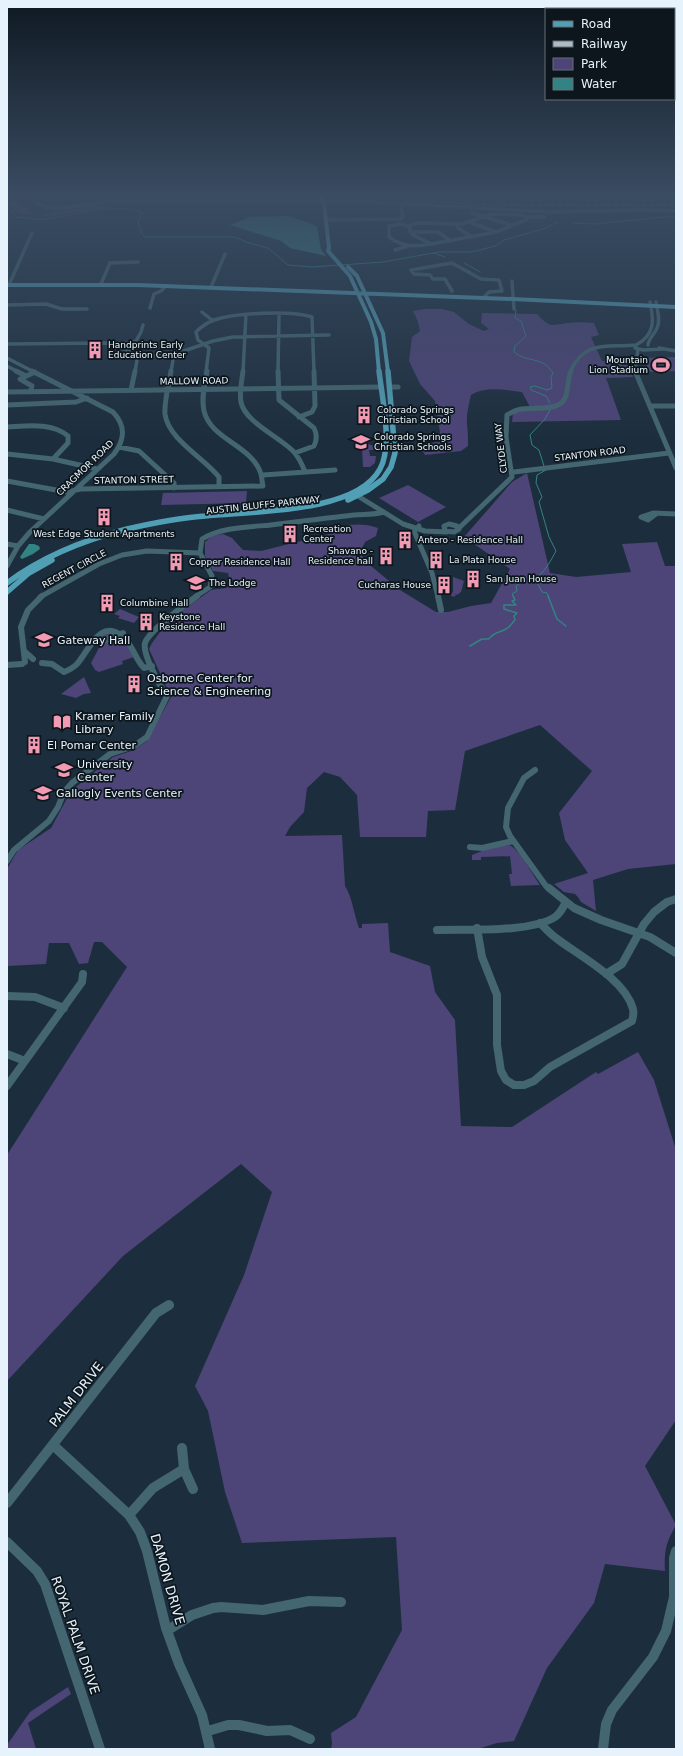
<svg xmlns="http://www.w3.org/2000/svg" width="683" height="1756" font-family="'DejaVu Sans',sans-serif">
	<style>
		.green { fill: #4d4478 }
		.water { fill: #328484 }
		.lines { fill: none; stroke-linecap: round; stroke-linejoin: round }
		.stream-far1 { stroke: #328484; stroke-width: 1 }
		.stream { stroke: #328484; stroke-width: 1.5 }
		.minor-far4 { stroke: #436671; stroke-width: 3.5 }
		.minor-far3 { stroke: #436671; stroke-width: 5 }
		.minor-far2 { stroke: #436671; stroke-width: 6 }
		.minor-far1 { stroke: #436671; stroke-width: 8 }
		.minor { stroke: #436671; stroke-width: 10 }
		.major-far1 { stroke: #519fb5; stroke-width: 4 }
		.major { stroke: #519fb5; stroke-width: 5.5 }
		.rail { stroke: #adbbc6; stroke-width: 1; stroke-dasharray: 3.5 3.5; stroke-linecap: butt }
		.labels { text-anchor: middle; stroke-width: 3.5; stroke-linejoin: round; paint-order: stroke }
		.far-poi-label { font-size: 9px; fill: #e7f3fc; stroke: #0d161c; text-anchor: start }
		.far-street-label { font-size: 9px; fill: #e7f3fc; stroke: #0d161c }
		.poi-label { font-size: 11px; fill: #e7f3fc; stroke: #0d161c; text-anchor: start }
		.near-street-label { font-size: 13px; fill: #e7f3fc; stroke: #0d161c }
	</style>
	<rect width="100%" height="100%" fill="#1c2e3d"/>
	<path class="green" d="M13,201C20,202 28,210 35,214L20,215L8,205V202Z
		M102,205L112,207L51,216H40L71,208Z
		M424,309H442L454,312L469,324L484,331L489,329L481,323L482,313L537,314C551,329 551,325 568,323C577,322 585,322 594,323L599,335L591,337L602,361H627L633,377L606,378L621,420L512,422L513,413L529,408V405L522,392C506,390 485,386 471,395C469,404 466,415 467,424C468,432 468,438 468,446L461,451L425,455L421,448L435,442L440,432L436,406L435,401L420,384L409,361L412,337L420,331L418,322L413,311Z
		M676,357V371L650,372L643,358Z
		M368,444L378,447L377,450H369L370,456H376L375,463L370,467H363L362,449L364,446Z
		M527,473L550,573L576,577L631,572L622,544L657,542L665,566H676V864L628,869L593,880L596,911L581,902L578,897L575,894L564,892L554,884L588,873L565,840L559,813L592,771L540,725L465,751L455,810L428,811L426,837H360L357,795L340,777L324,772L307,788L304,812L290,827L285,836L342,835L345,886C352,896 354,915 359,928H362V924L388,923L390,952L430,966L435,992L455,1020L461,1126L512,1127L596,1072L598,1074L638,1052L654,1080L676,1150V1420L645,1466L676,1525C666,1542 664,1551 665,1571L605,1564L594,1603L547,1668L514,1741L497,1743L478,1749H331L332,1744L331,1733L356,1717L402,1630L396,1537L242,1543L225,1492L208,1411L195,1386L244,1275L272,1192L241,1164L123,1256L7,1381V1155L127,967L102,942H94L88,963L79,964L69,943H49L46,964L7,966V869L18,850L51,828L71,791L113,757L134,750L147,741L171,697L149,649L152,643L169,620L211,590L226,588L236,581L229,578L228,573L213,571L205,556V542L212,536L223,534L232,538L243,550L261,551L341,531L347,525C358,524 368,524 378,528L376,536L365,542L360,552L365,561L400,590L436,612H448L471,606L491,603L510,569L464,537L512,482Z
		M408,485L446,507L418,522L379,498Z
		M247,491L246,503L161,505L163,493Z
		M453,577L464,581L461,592L457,595L454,593L456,595L454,597L450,595L453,592Z
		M120,609L139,617L134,623L118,618L120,616L114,614Z
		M101,634C121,634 125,642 134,657L122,661L123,664L99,672L95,670L91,663L100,646Z
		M84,677L91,693L84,694L76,698L61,694Z
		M509,845C520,849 533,876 540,885L511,886L509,874H512L510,856L481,857V860H472V855L487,849Z
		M68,1687L71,1694L28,1723L36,1749H7V1745L30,1712Z"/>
	<path class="water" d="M288,216L312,224L317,227L321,249L326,256L290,248L281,241L230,225L250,217Z
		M29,544H34L39,546L40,549L33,554L22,559L20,557Z"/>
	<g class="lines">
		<path class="stream-far1" d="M7,208L15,214L16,217C26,218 37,220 47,219C70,216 124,201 142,213L138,222L142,234L145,237H235L246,242L268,248L288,265L312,267L383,262L439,252H472L495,246L504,240L546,228L557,222
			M573,223L594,224L676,216
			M433,253L445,257
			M464,263L480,272
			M516,310L515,318L521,321L526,336L515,346L514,352C529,364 541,355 553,373L551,377L552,388L547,390L535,386L530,387L531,390L546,396L550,403
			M544,466L539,450L532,445L530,435L545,419L550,410
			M535,579L542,592L547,593L549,597
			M514,597L512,594L517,591L516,586C522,581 527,582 534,579C544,574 551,560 556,551L549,537L539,502L542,497L536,483L537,475L546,470"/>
		<path class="stream" d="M548,596L557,619L566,626
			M470,646L482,639H489C493,632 499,633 506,629C510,627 512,623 515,620L514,616L517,613L504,609V605H516L512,601L515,600L513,596"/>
		<path class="minor-far4" d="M35,197V202L46,207L59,208L113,201H354L550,212L641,210L676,211
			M472,213L511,225
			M491,214L522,215L527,217L526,220L496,232L431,244L413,235L409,228L413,224L419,223L462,224Z
			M527,217H545
			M326,220L400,219L403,217L400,204
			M469,222L496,232
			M456,224L458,228L472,237
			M411,226L400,224L389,226V237C402,247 415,247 431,244
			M410,232H438L451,241
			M395,250L408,246
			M512,281L514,309
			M101,284L110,263L138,262
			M9,285L32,233
			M211,287L225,254
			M452,291L445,279H433L430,275L414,274L411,270L452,263L481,279L499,280L502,291L489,292L484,297
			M7,305L46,304L62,309H87
			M150,308L154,294L161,291L166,286
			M202,312L213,321
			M110,343H128L136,341L141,332L143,325
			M7,344L106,343L138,354L156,356L178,353L213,341L233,337L329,335
			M648,345C648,339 655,334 657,328C661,320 657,310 656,302
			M635,348L643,350L663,349
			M636,348V345C655,335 654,321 650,302
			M659,348L676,351
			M7,358L34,372
			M7,366L18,372
			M135,372L138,354
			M171,372L174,354
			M206,372L209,348L198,340L196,332C202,326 206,323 214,320C235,313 291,310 312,317L314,372
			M243,372L246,314
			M278,372L279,314
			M570,372C585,339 607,348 636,345
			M635,372L638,349"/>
		<path class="minor-far3" d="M16,371L26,376
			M171,371C169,384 164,401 165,414C168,439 204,458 219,477V487
			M243,371C242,380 239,393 241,402C244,421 279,437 293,451C299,457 302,464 305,472
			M278,371L279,400L314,428C317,434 317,440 314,446L295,453
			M635,371L676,468
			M390,387H398
			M131,390L135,371
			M7,392L381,387
			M30,392L32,386L20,379L35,372
			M7,405L76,402L87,398
			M650,406H676
			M299,417L312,412L315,406L314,371
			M7,427C26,426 52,422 68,436V443L53,459
			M119,447L139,451L174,483V488
			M7,454L53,459L97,469
			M514,472L669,453
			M263,475L335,470
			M7,481L67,492L81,489L263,486C262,482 262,478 261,474C252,445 211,440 204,411C201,398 205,383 207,371
			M353,493L403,524L425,531L447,532
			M7,510L44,519
			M656,514L648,520L641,517L653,513L676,514
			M449,524L457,526L459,529L454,532L445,531L444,526Z
			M419,526L414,531L432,573L438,597
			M459,528L512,477L506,437L507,415C512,412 516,410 521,409C533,407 559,412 565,398C569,390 567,379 571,371
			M7,544L18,546
			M7,566L18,546L30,532L114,454C125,439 126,426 113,412L32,371
			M40,597L99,564L122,555L147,551L200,553
			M195,597L210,587L212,576L200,553L202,539C221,527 249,527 271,525C298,522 326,518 354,515C364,514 374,515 384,512"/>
		<path class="minor-far2" d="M438,596L441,610
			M99,643L123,633
			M24,651L33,659
			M25,662L21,627L28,610L42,596
			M42,663L52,664L64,672C69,670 73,668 77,664C89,651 100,617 123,637C133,645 135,659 144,668L152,666
			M7,665L22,664
			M535,770L524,778L508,808L506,827L510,836L546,886L550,889
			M470,847L482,848L513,841
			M7,861L14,850L49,821L58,807L64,792L72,783L110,754L134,746L147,737L167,696C160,686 142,654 145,643C148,632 186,604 197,596"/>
		<path class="minor-far1" d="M549,888L574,908L601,920L650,937L676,953
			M477,928L482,957L497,995V1045L501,1071L506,1080L514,1085H524L534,1081L550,1067L632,1021C633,1017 634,1012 633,1009C625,979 579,956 556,938C550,934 545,928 540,923
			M437,930C467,929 530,933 555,917C561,913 563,907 566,902
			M606,974L622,964L644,924L654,912L667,902L676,899
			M7,996L35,997L64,1008
			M7,1054L25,1061
			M7,1086L82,982L83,974"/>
		<path class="minor" d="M53,1445L129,1515L140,1532L147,1551L166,1628L179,1664L202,1715L210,1749
			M182,1448L184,1469L193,1489
			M7,1503L156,1313L169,1305
			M129,1515L153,1488L184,1469
			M7,1542L37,1571L45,1584L100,1749
			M168,1630L192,1615L213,1608L221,1607L263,1610L309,1601L341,1602
			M208,1731L228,1725H239L267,1731L290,1730L310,1739
			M603,1749L606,1724L612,1710L653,1657L666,1631L674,1597V1558L676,1551"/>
		<path class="major-far1" d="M321,197V200L324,203L329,248L328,251L350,276L371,322L376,339L379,372
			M348,267L357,276L383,333L388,372
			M7,285H138L513,299L676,307"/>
		<path class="major" d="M348,500L368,490L383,479L391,467L395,453L388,371
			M7,583C43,556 84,540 127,529C153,523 179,518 205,516C250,511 356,514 380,469C393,446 382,397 379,371
			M7,592L29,573L52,560"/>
		<path class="rail" d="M363,197L490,205H676"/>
	</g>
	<linearGradient id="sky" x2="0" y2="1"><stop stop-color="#0f1922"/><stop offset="0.44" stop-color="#3a4c62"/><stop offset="1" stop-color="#3a4c62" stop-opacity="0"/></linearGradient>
	<rect width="683" height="443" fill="url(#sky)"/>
	<defs>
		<g id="building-bare" transform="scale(1.38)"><path d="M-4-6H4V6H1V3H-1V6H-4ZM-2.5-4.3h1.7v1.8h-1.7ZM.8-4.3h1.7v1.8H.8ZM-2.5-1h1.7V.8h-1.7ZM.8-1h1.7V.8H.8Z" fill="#f19ab3" stroke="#0d161c" stroke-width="2.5" paint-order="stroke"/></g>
		<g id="stadium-bare" transform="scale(1.38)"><path d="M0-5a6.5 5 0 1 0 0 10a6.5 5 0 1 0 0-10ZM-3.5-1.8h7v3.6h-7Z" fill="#f19ab3" stroke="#0d161c" stroke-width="2.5" paint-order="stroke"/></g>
		<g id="school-bare" transform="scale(1.38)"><path d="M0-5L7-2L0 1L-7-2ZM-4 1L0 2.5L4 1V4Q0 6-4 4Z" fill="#f19ab3" stroke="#0d161c" stroke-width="2.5" paint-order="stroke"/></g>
		<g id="university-bare" transform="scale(1.38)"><path d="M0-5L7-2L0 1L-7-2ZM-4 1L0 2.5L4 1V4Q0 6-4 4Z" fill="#f19ab3" stroke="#0d161c" stroke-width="2.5" paint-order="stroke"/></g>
		<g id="library-bare" transform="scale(1.38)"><path d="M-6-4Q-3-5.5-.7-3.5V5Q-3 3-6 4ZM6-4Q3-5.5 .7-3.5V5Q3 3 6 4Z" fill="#f19ab3" stroke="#0d161c" stroke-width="2.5" paint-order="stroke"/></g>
	</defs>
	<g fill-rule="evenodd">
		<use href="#building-bare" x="95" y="350"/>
		<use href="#stadium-bare" x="661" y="365"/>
		<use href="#building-bare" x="364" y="415"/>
		<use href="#school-bare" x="361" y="442"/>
		<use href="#building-bare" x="104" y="517"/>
		<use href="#building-bare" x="290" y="534"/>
		<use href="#building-bare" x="405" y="540"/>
		<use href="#building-bare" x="386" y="556"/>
		<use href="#building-bare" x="436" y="560"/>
		<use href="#building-bare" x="176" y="562"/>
		<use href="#building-bare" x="473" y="579"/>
		<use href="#university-bare" x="196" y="583"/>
		<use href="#building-bare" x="444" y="585"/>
		<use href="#building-bare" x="107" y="603"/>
		<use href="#building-bare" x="146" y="622"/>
		<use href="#university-bare" x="44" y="640"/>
		<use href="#building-bare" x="134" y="684"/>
		<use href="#library-bare" x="62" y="722"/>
		<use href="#building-bare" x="34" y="745"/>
		<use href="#university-bare" x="64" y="770"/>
		<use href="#university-bare" x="43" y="793"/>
	</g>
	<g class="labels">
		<g class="far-poi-label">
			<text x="108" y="348">Handprints Early<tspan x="108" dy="10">Education Center</tspan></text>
			<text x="648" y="363" text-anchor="end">Mountain<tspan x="648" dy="10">Lion Stadium</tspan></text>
			<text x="377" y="413">Colorado Springs<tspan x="377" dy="10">Christian School</tspan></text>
			<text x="374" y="440">Colorado Springs<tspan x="374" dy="10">Christian Schools</tspan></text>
			<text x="303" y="532">Recreation<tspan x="303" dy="10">Center</tspan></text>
			<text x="104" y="537" text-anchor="middle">West Edge Student Apartments</text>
			<text x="418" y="543">Antero - Residence Hall</text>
			<text x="373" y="554" text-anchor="end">Shavano -<tspan x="373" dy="10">Residence hall</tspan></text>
			<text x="449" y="563">La Plata House</text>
			<text x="189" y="565">Copper Residence Hall</text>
			<text x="486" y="582">San Juan House</text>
			<text x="209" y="586">The Lodge</text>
			<text x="431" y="588" text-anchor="end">Cucharas House</text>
			<text x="120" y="606">Columbine Hall</text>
			<text x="159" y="620">Keystone<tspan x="159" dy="10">Residence Hall</tspan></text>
		</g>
		<g class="far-street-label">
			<text transform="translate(194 381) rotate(-1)" y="3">MALLOW ROAD</text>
			<text transform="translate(501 448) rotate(-97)" y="3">CLYDE WAY</text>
			<text transform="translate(590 454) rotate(-7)" y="3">STANTON ROAD</text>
			<text transform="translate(85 468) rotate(-44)" y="3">CRAGMOR ROAD</text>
			<text transform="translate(134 480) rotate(-1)" y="3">STANTON STREET</text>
			<text transform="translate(263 505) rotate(-6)" y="3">AUSTIN BLUFFS PARKWAY</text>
			<text transform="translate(74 569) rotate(-28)" y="3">REGENT CIRCLE</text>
		</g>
		<g class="poi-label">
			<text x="57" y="644">Gateway Hall</text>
			<text x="147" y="682">Osborne Center for<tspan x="147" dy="13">Science &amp; Engineering</tspan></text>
			<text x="75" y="720">Kramer Family<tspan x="75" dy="13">Library</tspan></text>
			<text x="47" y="749">El Pomar Center</text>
			<text x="77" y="768">University<tspan x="77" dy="13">Center</tspan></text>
			<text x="56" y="797">Gallogly Events Center</text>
		</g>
		<g class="near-street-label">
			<text transform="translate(76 1394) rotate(-52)" y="5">PALM DRIVE</text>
			<text transform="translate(168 1579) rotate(74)" y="5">DAMON DRIVE</text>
			<text transform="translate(76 1635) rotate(71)" y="5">ROYAL PALM DRIVE</text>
		</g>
	</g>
	<rect width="683" height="1756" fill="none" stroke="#e7f3fc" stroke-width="16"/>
	<rect x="545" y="8" width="130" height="92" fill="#0d161c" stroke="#646e76"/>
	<rect x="553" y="21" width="20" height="6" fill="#519fb5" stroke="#646e76"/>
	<text x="581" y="28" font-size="12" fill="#e7f3fc">Road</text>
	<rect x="553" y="41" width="20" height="6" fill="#adbbc6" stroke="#646e76"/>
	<text x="581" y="48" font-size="12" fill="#e7f3fc">Railway</text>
	<rect x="553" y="58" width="20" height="12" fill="#4d4478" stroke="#646e76"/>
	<text x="581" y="68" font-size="12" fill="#e7f3fc">Park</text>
	<rect x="553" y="78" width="20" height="12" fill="#328484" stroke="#646e76"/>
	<text x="581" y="88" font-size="12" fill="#e7f3fc">Water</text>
</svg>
